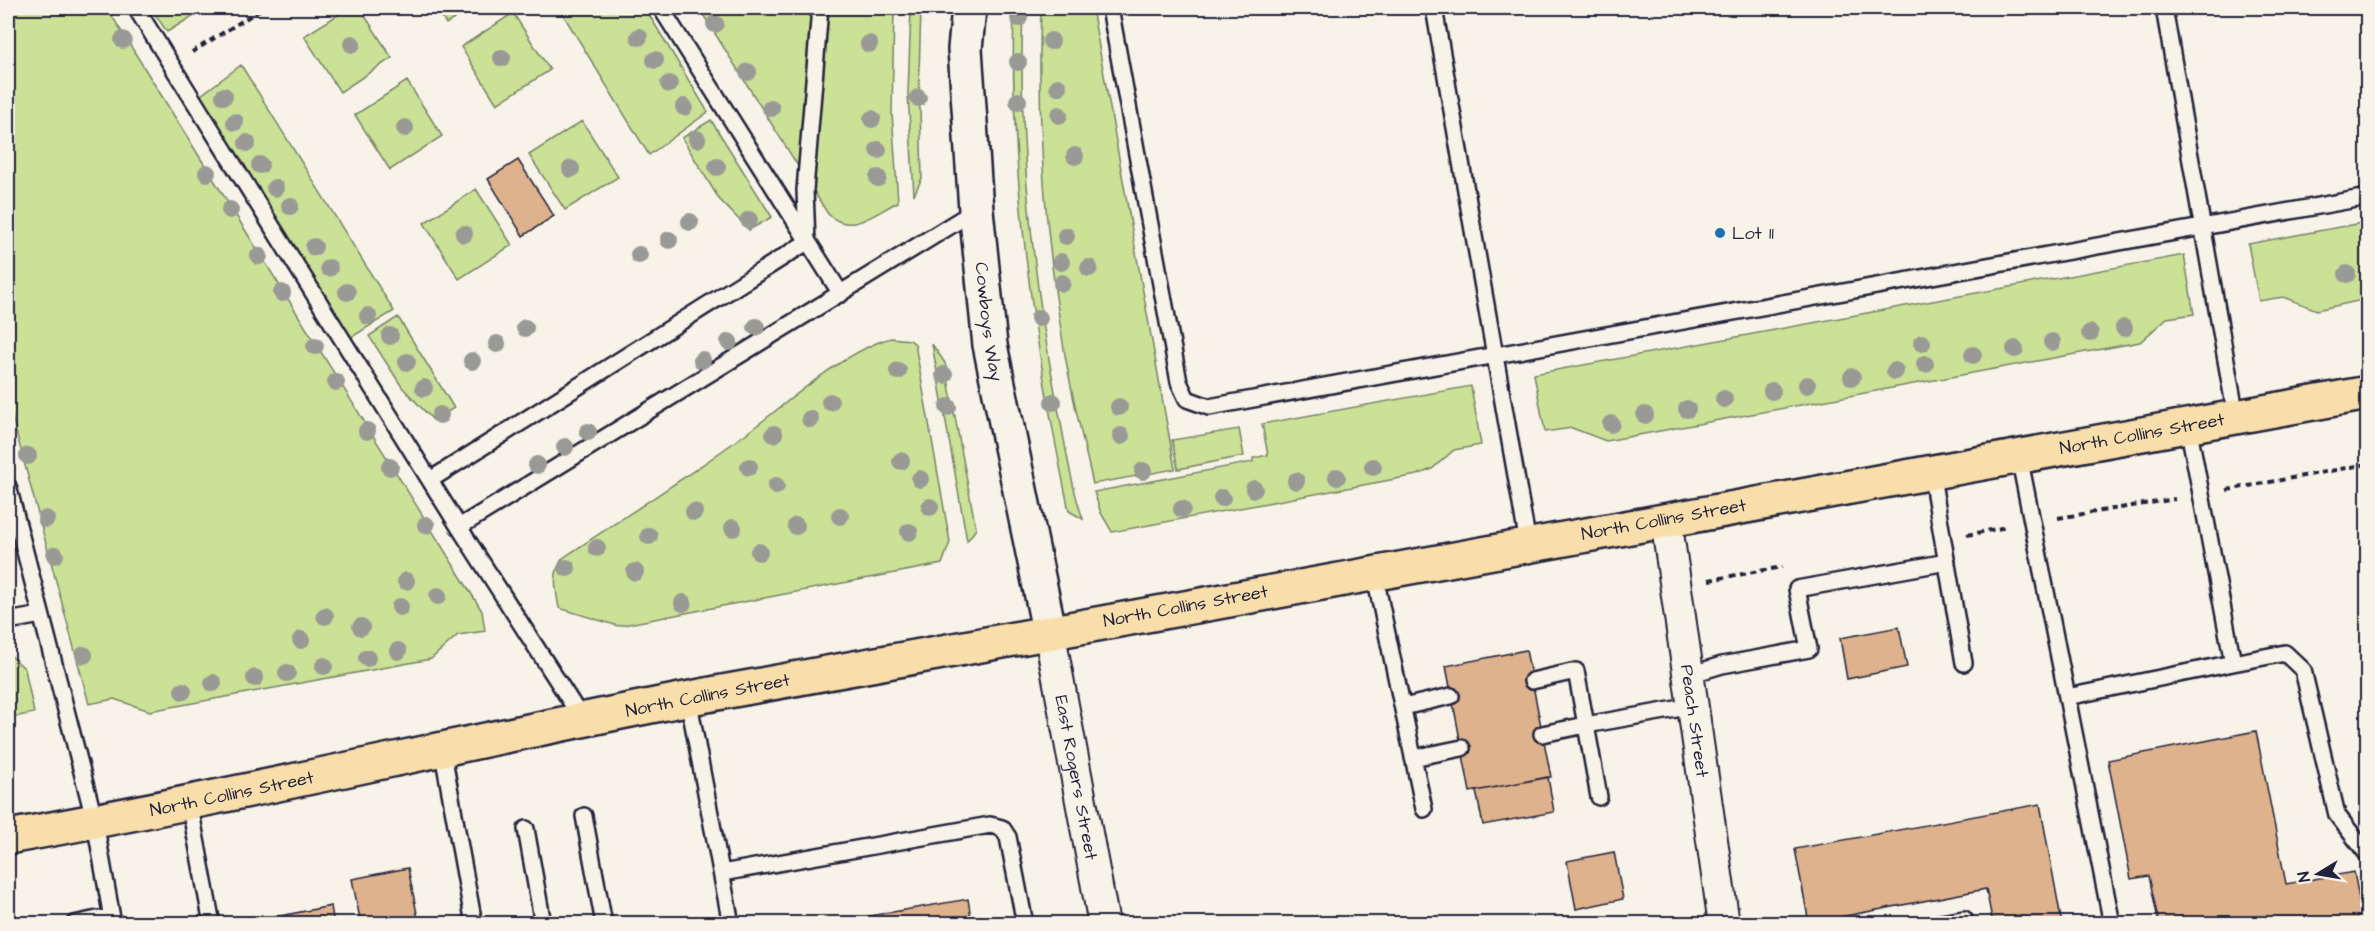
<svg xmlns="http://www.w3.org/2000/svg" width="2375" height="931" font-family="'Architects Daughter',sans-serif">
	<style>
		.green { fill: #cbe196; stroke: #768268; stroke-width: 1.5 }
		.building { fill: #ddb28d; stroke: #22223b; stroke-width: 1.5 }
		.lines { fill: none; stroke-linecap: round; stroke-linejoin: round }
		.service-casing { stroke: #22223b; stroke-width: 20 }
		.minor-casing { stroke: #22223b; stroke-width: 34 }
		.tertiary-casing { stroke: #22223b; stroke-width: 38 }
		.primary-casing { stroke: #22223b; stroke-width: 38 }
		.path { stroke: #22223b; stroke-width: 4; stroke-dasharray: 6 4.5; stroke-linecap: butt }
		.service { stroke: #f7f3e8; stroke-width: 15 }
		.minor { stroke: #f7f3e8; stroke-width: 30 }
		.tertiary { stroke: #f7f3e8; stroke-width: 33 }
		.primary { stroke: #f8deab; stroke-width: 33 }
		.tree { fill: #999a96 }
		.poi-dot { fill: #1f6fb2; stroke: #f7f3e8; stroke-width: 2 }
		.labels { text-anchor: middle; stroke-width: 4.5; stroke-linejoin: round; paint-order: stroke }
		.poi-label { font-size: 18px; fill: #22223b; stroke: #f7f3e8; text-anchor: start }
		.street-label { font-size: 18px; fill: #22223b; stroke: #f7f3e8 }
	</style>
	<rect width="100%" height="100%" fill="#f7f3e8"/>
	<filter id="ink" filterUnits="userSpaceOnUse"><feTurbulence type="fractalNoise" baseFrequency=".0167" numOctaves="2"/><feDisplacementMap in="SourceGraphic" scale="12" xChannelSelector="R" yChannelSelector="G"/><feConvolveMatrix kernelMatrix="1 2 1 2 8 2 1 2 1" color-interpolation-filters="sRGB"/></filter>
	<g filter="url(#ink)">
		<path class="green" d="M8,8H107L474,598L482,611L485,631L458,635L431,659L150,711L114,699L89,704L8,402Z
			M151,8H206L167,32Z
			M349,8H360L392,58L340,92L304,36Z
			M436,8H472L446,24Z
			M559,8H645L708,112L649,155Z
			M699,8H894L892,113L898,202C873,214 851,236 828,214Z
			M911,8H921L919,74L922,178L914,195L908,94Z
			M1014,8H1023C1018,140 1032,273 1057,403C1065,441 1070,482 1083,519L1069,511C1034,343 1009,180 1014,8Z
			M1041,8H1092L1175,469L1093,484C1082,435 1069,386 1062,336C1044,228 1037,117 1041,8Z
			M513,13L550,70L497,104L461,47Z
			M241,65L394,311L347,340L197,98Z
			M407,81L442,136L390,170L355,115Z
			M711,120L772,217L749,230L719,199L682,138Z
			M582,121L618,177L565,210L529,155Z
			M476,189L512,245L459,279L424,223Z
			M2367,222V299L2317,310L2283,297L2259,301L2248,244Z
			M2184,255L2194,314L2167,318L2140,342L1606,441L1572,428L1545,432L1534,374Z
			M398,317L454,408L433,420L402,387L369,336Z
			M891,338L910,340L915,344L950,542L942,564L618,626L559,608C556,590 551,574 563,558C630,513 700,469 764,420C797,394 850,349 891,338Z
			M932,344L945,363L976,529L967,541Z
			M1471,386L1481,445L1454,450L1432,469L1417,475L1112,532L1101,513L1094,492L1253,462V458L1268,455L1262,424Z
			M1239,429L1244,456L1178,469L1172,440Z
			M8,653L25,669L34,713L8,718Z"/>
		<path class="building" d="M518,160L554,216L523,236L488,179Z
			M1899,627L1907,667L1847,679L1840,638Z
			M1526,650L1551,777L1470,792L1446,666Z
			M2256,731L2286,884L2354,872L2364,924H2159L2149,876L2131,879L2108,760Z
			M1548,777L1554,812L1483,825L1476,791Z
			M2040,804L2062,924H1993L1986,889L1809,923L1795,849Z
			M1614,852L1623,899L1576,909L1567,861Z
			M408,868L419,924H361L352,879Z
			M968,899L972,924H823Z
			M331,906L334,924H240Z"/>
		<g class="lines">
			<g class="service-casing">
				<path id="service" d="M136,8L459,527L582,719
					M661,8L841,294
					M1110,8L1179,382L1187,399L1209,407L2368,197
					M1434,8L1528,544
					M2164,8L2236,417
					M2188,425L2233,663L2285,653L2303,670L2337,815L2368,855
					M2019,456L2067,697L2233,663
					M1931,471L1964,663
					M430,480L807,242L805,190L820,8
					M8,486L95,822L113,924
					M459,527L976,210
					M1374,572L1424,809
					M8,621L41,615
					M1689,675L1722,665L1809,649L1797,589L1947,562
					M1532,681L1576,671L1586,725L1542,734
					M2067,697L2112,924
					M688,698L731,924
					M1403,707L1451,696
					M442,748L474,924
					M1413,758L1462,748
					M1599,797L1586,725L1693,706
					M189,802L212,924
					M584,816L604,924
					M526,829L543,924
					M722,873L990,825L1002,828L1008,837L1025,924
					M74,924L111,916
					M1935,924L1964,919V924"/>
			</g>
			<g class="minor-casing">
				<g id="minor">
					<path id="s1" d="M1666,519L1724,924"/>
					<path id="s2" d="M1049,630L1104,924"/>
				</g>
			</g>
			<g class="tertiary-casing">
				<g id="tertiary">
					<path id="s3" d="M969,8L965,49L976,210L990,345L1049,630"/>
				</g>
			</g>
			<g class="primary-casing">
				<g id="primary">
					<path id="s4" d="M8,837C245,795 480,738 717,693C1266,589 1817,492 2368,393"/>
				</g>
			</g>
			<path class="path" d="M192,52L263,8
				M2227,490L2368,464
				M2058,518L2175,499
				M1967,535L2006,527
				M1709,580L1782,567"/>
			<use href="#service" class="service"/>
			<use href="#minor" class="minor"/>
			<use href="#tertiary" class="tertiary"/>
			<use href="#primary" class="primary"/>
		</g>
		<g class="tree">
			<circle cx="1019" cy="18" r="9"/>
			<circle cx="715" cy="24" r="9"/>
			<circle cx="639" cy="37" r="9"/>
			<circle cx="123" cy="40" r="9"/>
			<circle cx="1051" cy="41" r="9"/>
			<circle cx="352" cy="44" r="9"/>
			<circle cx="869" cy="44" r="9"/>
			<circle cx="502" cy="58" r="9"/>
			<circle cx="655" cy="60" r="9"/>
			<circle cx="1018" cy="62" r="9"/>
			<circle cx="748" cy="72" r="9"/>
			<circle cx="669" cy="84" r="9"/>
			<circle cx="1058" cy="87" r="9"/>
			<circle cx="224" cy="96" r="9"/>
			<circle cx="918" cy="98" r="9"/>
			<circle cx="1018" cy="101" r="9"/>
			<circle cx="684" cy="107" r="9"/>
			<circle cx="771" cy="108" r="9"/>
			<circle cx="1059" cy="115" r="9"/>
			<circle cx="872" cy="119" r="9"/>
			<circle cx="235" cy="122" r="9"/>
			<circle cx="405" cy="128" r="9"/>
			<circle cx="697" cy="139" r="9"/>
			<circle cx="247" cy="143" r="9"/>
			<circle cx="878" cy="150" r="9"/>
			<circle cx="1075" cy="156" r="9"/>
			<circle cx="260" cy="165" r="9"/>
			<circle cx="717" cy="167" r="9"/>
			<circle cx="571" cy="169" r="9"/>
			<circle cx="207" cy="173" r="9"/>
			<circle cx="878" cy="178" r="9"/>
			<circle cx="275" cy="188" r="9"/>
			<circle cx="290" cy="206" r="9"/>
			<circle cx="230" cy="210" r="9"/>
			<circle cx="749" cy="220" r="9"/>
			<circle cx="690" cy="222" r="9"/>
			<circle cx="464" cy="234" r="9"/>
			<circle cx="1066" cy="236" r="9"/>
			<circle cx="669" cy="240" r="9"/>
			<circle cx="314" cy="247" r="9"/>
			<circle cx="639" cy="255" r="9"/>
			<circle cx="259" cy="256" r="9"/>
			<circle cx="1061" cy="262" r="9"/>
			<circle cx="329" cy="268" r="9"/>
			<circle cx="1089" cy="268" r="9"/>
			<circle cx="2347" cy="274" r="9"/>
			<circle cx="1062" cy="283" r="9"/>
			<circle cx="347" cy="292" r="9"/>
			<circle cx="282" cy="293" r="9"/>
			<circle cx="368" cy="316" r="9"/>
			<circle cx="1039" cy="318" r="9"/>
			<circle cx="756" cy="327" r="9"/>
			<circle cx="525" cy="328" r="9"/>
			<circle cx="2124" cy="328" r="9"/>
			<circle cx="2090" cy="333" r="9"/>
			<circle cx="390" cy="336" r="9"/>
			<circle cx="729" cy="342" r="9"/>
			<circle cx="2052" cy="342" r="9"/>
			<circle cx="1922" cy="343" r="9"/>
			<circle cx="497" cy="344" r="9"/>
			<circle cx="315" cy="346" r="9"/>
			<circle cx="2015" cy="349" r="9"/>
			<circle cx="1973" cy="355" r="9"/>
			<circle cx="702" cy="360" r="9"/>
			<circle cx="472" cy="361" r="9"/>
			<circle cx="407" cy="362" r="9"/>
			<circle cx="1925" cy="364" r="9"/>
			<circle cx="898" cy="371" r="9"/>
			<circle cx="1895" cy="371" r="9"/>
			<circle cx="944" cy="375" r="9"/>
			<circle cx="1852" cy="377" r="9"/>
			<circle cx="336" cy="382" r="9"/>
			<circle cx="1807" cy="385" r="9"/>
			<circle cx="424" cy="388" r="9"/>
			<circle cx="1772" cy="391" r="9"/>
			<circle cx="1724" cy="399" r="9"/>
			<circle cx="830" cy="402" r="9"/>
			<circle cx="1053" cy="402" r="9"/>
			<circle cx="948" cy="407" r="9"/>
			<circle cx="1119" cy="407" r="9"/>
			<circle cx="1687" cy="409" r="9"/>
			<circle cx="440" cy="415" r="9"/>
			<circle cx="1645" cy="415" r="9"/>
			<circle cx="810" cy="419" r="9"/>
			<circle cx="1611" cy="424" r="9"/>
			<circle cx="367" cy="431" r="9"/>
			<circle cx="588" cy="432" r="9"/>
			<circle cx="774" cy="434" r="9"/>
			<circle cx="1121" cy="436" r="9"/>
			<circle cx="565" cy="447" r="9"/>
			<circle cx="28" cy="456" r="9"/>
			<circle cx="901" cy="461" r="9"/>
			<circle cx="537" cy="465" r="9"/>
			<circle cx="390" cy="467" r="9"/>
			<circle cx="749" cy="467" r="9"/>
			<circle cx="1373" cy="467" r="9"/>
			<circle cx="1143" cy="471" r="9"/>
			<circle cx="1337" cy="477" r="9"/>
			<circle cx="920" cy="479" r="9"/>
			<circle cx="1296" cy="481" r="9"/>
			<circle cx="776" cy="486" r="9"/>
			<circle cx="1254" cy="489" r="9"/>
			<circle cx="1222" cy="498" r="9"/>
			<circle cx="930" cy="507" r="9"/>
			<circle cx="1182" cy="509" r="9"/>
			<circle cx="694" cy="512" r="9"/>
			<circle cx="840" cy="516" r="9"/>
			<circle cx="46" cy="519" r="9"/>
			<circle cx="426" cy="525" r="9"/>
			<circle cx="796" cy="526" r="9"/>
			<circle cx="733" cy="528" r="9"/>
			<circle cx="909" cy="532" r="9"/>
			<circle cx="649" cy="536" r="9"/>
			<circle cx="597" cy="548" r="9"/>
			<circle cx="759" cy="552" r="9"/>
			<circle cx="55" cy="555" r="9"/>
			<circle cx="567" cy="568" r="9"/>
			<circle cx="635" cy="572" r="9"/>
			<circle cx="406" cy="581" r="9"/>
			<circle cx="438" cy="596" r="9"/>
			<circle cx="683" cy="603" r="9"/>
			<circle cx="400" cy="607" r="9"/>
			<circle cx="325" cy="616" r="9"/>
			<circle cx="361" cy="627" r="9"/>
			<circle cx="301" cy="640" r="9"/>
			<circle cx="398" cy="651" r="9"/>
			<circle cx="84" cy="655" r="9"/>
			<circle cx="367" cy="658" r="9"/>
			<circle cx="324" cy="666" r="9"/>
			<circle cx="287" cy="673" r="9"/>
			<circle cx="255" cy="678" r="9"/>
			<circle cx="213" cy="683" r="9"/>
			<circle cx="183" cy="691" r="9"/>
		</g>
	</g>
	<circle class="poi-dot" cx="1720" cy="233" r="6"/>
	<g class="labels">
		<g class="poi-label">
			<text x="1732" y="239">Lot 11</text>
		</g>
		<g class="street-label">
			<text dy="6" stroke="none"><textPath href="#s3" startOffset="315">Cowboys Way</textPath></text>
			<text dy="6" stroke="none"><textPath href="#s4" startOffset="2172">North Collins Street</textPath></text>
			<text dy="6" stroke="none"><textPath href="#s4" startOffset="1686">North Collins Street</textPath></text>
			<text dy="6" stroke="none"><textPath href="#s4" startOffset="1200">North Collins Street</textPath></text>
			<text dy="6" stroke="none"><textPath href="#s4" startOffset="714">North Collins Street</textPath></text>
			<text dy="6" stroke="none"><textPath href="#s1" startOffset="204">Peach Street</textPath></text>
			<text dy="6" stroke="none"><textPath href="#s2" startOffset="150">East Rogers Street</textPath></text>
			<text dy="6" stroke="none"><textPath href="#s4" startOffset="228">North Collins Street</textPath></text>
		</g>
	</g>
	<rect width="2375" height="931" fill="none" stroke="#f7f3e8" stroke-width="30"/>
	<rect x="15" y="15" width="2345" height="901" fill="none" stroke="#22223b" stroke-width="2" filter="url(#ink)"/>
	<g transform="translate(2318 874) rotate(259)" stroke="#f7f3e8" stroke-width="4.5" paint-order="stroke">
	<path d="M0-4.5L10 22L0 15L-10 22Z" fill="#22223b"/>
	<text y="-9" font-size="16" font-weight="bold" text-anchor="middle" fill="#22223b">N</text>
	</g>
</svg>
